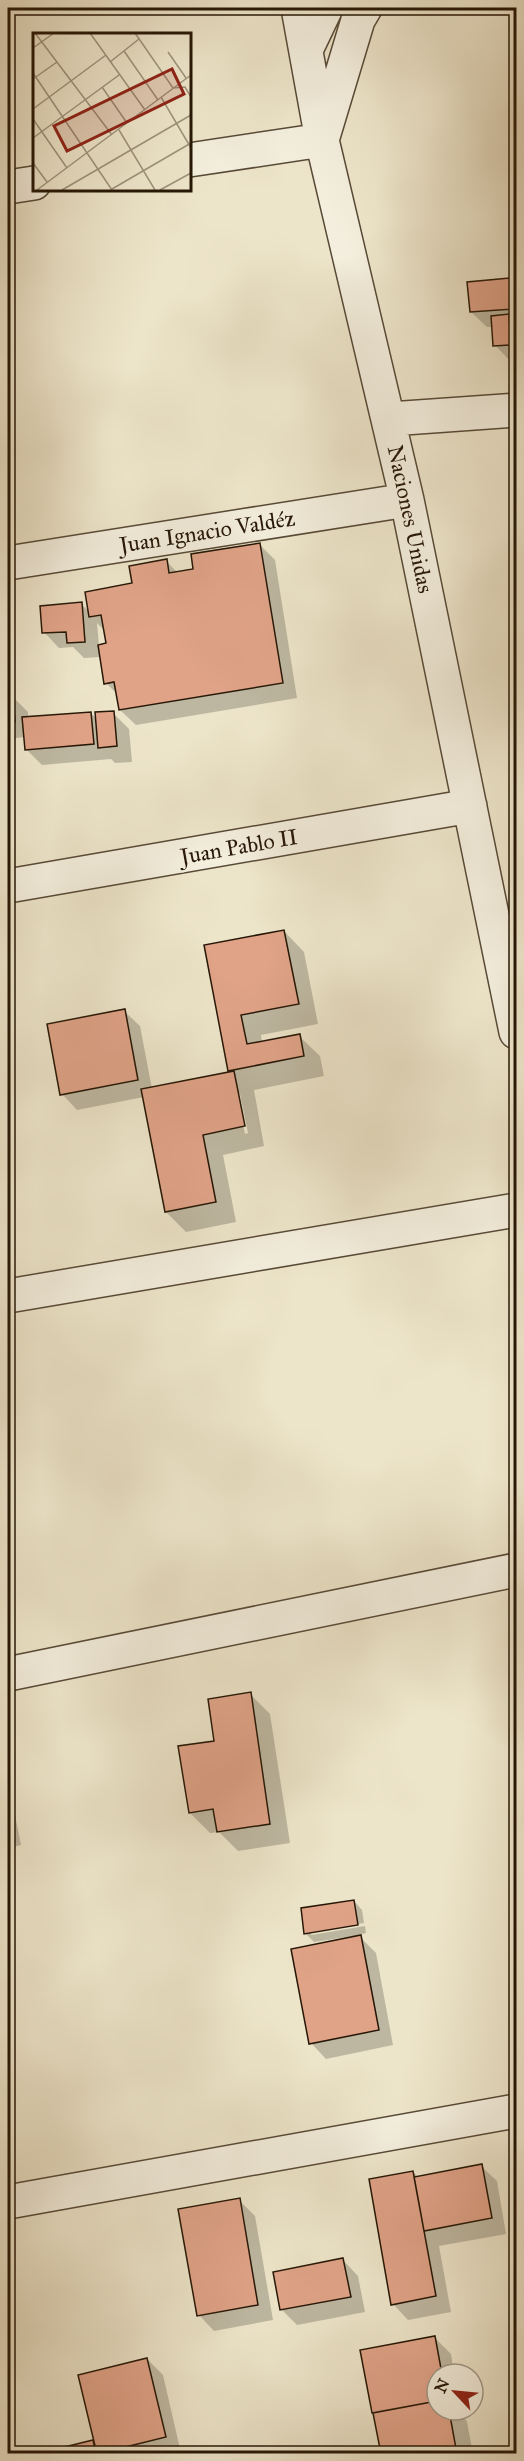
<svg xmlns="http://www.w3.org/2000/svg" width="524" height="2461" font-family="'IM FELL Great Primer',serif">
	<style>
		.shadow { fill: #0003; fill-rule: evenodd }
		.building { fill: #e0a388; stroke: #261706; stroke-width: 1.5 }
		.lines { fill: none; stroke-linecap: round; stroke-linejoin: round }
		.minor-casing { stroke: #584a37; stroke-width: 36 }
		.minor { stroke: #f3eedd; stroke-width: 33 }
		.labels { text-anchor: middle; stroke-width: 4.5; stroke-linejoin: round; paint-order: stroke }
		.street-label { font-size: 22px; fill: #261706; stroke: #f3eedd }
		.inset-road { fill: none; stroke: #9d937c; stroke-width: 1.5 }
		.view { fill: #8f2418; fill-opacity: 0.15; stroke: #8f2418; stroke-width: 3 }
		.inset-edge { fill: none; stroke: #261706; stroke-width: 3 }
	</style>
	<rect width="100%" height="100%" fill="#ede5ca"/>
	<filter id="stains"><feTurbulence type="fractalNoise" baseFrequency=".00333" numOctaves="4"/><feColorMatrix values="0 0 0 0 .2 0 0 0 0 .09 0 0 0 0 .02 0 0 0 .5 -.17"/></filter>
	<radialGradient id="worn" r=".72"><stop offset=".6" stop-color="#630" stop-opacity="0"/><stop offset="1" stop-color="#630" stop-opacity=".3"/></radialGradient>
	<path class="shadow" d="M509,280L516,287V361H510L495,345L493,327H487L471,312Z
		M259,544L275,560L297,698L136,725L120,710L118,695L106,683L101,657L84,658L73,647L59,648L44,632L81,604L90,612L166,561L178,573L195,570ZM97,623L105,631L108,644L99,646Z
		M8,696H12L28,712V718L91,713L97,720L113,713L129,729L132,762L115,763L111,759L42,765L26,749L25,737L8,739Z
		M284,931L304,952L318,1024L261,1035L262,1043L299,1036L320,1056L324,1076L254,1090L264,1146L223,1155L236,1222L186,1232L166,1212L144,1097L77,1110L62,1094L124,1011L140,1026L152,1089L230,1074L206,947ZM237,1094H240L248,1133L245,1134Z
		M250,1694L270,1714L290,1843L238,1851L219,1832L210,1833L190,1813Z
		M8,1780L21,1845L8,1848Z
		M354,1901L362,1910L364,1923L311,1932V1935L365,1926L366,1933L358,1935L376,1953L393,2045L326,2059L311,2043L353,1938V1936L314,1942L306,1934Z
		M481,2166L497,2181L506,2234L439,2246L451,2312L408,2320L393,2304L413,2172L418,2177Z
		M239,2200L255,2216L273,2320L214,2331L199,2315Z
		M343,2260L358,2276L365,2312L297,2325L281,2309Z
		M435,2338L451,2354L454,2374H437V2410H460L467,2422L473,2454H382L373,2412Z
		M147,2359L163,2375L181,2453L42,2454L96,2441Z"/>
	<path class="building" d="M510,278L512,309L470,312L467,282Z
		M509,314L511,345L493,346L491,316Z
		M260,543L283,683L119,710L114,682L104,684L98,645L106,643L101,615L89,617L85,592L132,583L129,566L167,559L169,573L193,569L191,554Z
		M82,602L85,642L67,643L66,632L42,633L40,606Z
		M8,695H13L15,722H8Z
		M114,711L117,746L98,748L95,712Z
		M91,712L94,744L25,750L22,717Z
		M284,930L299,1004L241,1015L247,1044L300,1034L304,1056L228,1071L204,945Z
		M125,1009L138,1080L60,1095L47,1024Z
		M234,1071L245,1126L203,1135L216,1202L165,1212L141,1089Z
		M251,1692L270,1824L217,1832L213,1809L189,1813L178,1746L214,1741L208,1699Z
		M354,1900L358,1925L304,1934L301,1908Z
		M361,1935L379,2030L309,2044L291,1949Z
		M482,2164L492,2218L424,2231L414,2177Z
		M413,2171L436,2296L391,2305L369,2179Z
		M240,2198L258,2305L197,2316L178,2209Z
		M343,2258L351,2297L280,2310L273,2272Z
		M435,2336L442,2374H437V2401L372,2413L360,2350Z
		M147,2358L166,2437L97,2454L78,2375Z
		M437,2401V2410H449L457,2454H381L373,2413Z
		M93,2440L96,2454H36Z"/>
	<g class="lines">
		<g class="minor-casing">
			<path id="minor" d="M298,8L322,140L407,500L516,1032
				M306,50L326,8
				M189,160L322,140L358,20L365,8
				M8,187L34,183
				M390,419L516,410
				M8,563L407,500
				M8,886L470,806
				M8,1296L516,1210
				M8,1674L516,1570
				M8,2202L516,2111"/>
		</g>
		<use href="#minor" class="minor"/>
	</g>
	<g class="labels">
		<g class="street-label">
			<text transform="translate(411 519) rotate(78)" y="8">Naciones Unidas</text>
			<text transform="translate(207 531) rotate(-9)" y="8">Juan Ignacio Valdéz</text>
			<text transform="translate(239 846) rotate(-10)" y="8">Juan Pablo II</text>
		</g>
	</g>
	<g transform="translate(33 33)">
		<rect width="158" height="158" fill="#ede5ca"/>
		<path class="inset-road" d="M2,0L79,102M57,0L112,77M102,0L140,55L152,54L158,64M0,15L21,0M91,18L125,67M135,19L153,45M77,29L106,6M0,40L79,157M0,46L24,29M69,54L94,90M128,64L158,115M0,76L73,22M0,86L34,135M86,97L122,157M0,105L86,42M0,130L14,149M79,156L158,110M4,157L158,42M29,157L158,82M127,157L158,140"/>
		<path class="view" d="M139,36L151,61L34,118L21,93Z"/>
		<rect width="158" height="158" class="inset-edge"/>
	</g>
	<rect width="524" height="2461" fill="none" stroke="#ede5ca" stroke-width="30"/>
	<rect x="9" y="9" width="506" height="2443" fill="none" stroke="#261706" stroke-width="3"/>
	<rect x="15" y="15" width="494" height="2431" fill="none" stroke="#261706" stroke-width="1.5"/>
	<g transform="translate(455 2392) rotate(296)"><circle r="28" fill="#f3eedd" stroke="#a19887" stroke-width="1.5"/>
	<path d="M0-4.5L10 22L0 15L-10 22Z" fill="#8f2418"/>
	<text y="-9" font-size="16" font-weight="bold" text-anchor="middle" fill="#261706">N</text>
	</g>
	<rect width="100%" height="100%" filter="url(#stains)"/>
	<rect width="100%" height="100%" fill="url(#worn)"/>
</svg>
